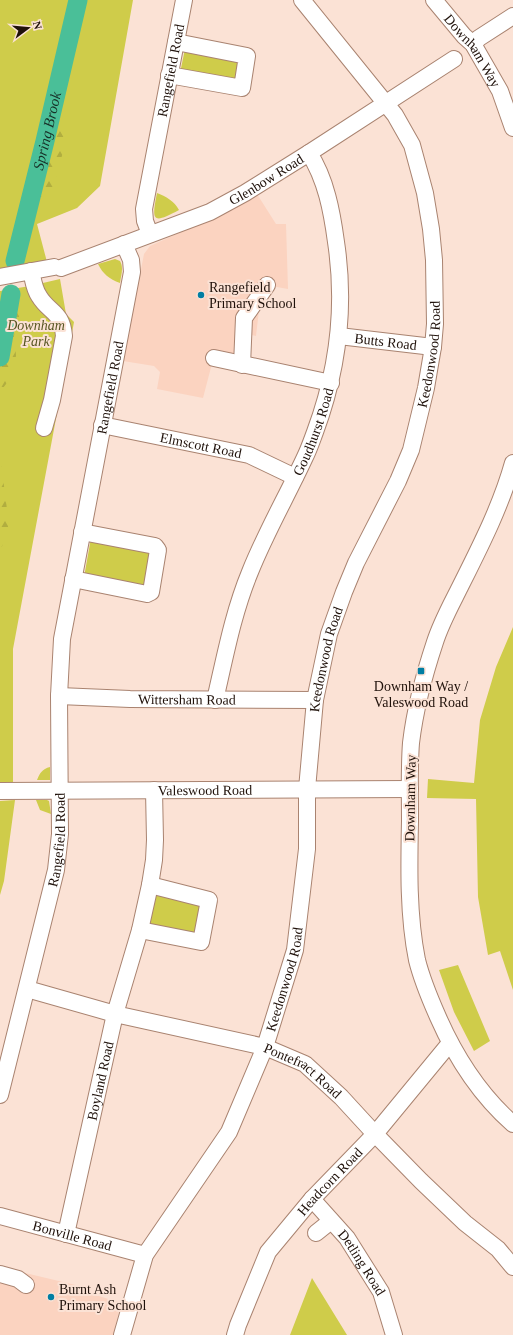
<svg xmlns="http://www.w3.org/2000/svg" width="513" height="1335" font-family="Georgia,serif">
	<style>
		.built { fill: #fbd3c0 }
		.green { fill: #cfcc4a }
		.forest { fill: url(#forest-firs) }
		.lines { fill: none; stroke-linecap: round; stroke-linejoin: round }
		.river { stroke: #4abf98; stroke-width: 19 }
		.minor-casing { stroke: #a98370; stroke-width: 18 }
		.minor { stroke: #fff; stroke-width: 16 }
		.poi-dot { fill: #007ea3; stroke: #fbe2d5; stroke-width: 1.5 }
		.labels { text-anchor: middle; stroke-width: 4; stroke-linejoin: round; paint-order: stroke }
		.street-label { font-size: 14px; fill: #1f110a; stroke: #fbe2d5 }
		.poi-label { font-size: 14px; fill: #1f110a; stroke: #fbe2d5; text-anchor: start }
		.park-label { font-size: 14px; font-style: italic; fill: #585623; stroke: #fbe2d5 }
		.water-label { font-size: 15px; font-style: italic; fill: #173027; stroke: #fbe2d5 }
	</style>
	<defs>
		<pattern id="forest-firs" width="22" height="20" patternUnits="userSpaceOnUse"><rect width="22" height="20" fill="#cfcc4a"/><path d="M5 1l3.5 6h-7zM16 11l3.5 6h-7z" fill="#b1ae3f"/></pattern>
	</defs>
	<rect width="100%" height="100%" fill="#fbe2d5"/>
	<path class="built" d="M257,194L276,224H286L288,289L271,286L259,310L256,336L243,333L239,349L234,355L215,352L203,398L157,389L160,372L154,366L123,361L144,254L150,246L186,230L227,211Z
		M0,1267L84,1287L83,1291L121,1303L113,1335H0Z"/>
	<path class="green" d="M0,0H133L100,186L77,208L37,224L47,262L0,271Z
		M185,49L241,59L239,81L180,73Z
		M157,193C167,197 174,201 179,210C153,224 151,222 157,193Z
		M115,259L120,261C124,268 121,275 120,283C109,279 103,274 98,264Z
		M60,279L66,314L74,322L13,649V786H0V291L30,286Z
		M91,538L154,550L148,589L84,577Z
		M513,627V990L500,951L488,955L478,897L476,799L427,798L428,779L474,783L480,720L496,667Z
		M50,767V780H37C40,773 42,769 50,767Z
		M15,800L4,881L0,895V801Z
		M36,800H47L49,801L51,814L40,810Z
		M157,891L197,902L202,908L196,932L191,934L149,926Z
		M458,965L490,1041L474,1051L454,1012L439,970Z
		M312,1278L347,1335H290Z"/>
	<path class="forest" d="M56,123L66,141L50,199L35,205Z
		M9,295H13C27,307 16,321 14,336C13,342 16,349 16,355C15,370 11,380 0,391V306L2,301Z
		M0,455L8,517V527L0,553Z"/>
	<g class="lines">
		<g class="river">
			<path id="s1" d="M15,261L45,141L78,0"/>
			<path d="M0,357L11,294"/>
		</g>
		<g class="minor-casing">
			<g id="minor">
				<path id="s2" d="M434,0L464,36L473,44L500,91L513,128"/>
				<path d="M473,44L479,38L513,16"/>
				<path d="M169,75L242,88L247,56L176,42"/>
				<path id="s3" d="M150,234L145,221L144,209L184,0"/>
				<path id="s4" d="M61,268L210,212L245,193L309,153L454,59"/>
				<path d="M31,271C33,279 34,289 39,296C49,313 62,311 64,336L52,400L44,428"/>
				<path d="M0,277L54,267"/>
				<path id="s5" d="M339,336L433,347"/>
				<path d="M214,358L331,383"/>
				<path d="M242,365L244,318L267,285"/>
				<path id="s6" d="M102,425L249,455L295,477"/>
				<path d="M513,463C501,506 480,547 460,587C451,605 441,623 435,642C424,675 415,709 411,743C409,769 410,795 410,821C409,867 408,915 417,960C422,980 430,999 438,1017C456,1058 479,1094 513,1124"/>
				<path d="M73,579L147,594L151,592L158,550L155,546L82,532"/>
				<path id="s7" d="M59,696L130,699L315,700"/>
				<path id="s8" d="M215,700C225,657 233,613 250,572C266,532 287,496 305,457C309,449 312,440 315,432C338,370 346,308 336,242C332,212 326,179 309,153"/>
				<path id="s9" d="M0,791L410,789"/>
				<path d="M140,930L201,942L209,900L150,885"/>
				<path id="s10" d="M27,989L115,1014L265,1047L305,1064L341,1097L375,1134L421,1181L465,1223L498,1249L513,1267"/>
				<path id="s11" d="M0,1095L56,870L60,834L59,696L62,639L132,272L131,260L124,244"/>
				<path id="s12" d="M312,1199L347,1238L381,1292L394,1335"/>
				<path id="s13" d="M0,1216L145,1255"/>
				<path d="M316,1233L331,1221"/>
				<path id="s14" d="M66,1234L115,1014L140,930L150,885L154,860L155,840L154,790"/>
				<path d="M0,1274L18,1279L26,1285"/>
				<path id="s15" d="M122,1335L145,1255L229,1132L265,1047L295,950L307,849V789L315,700L329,634L344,592L356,563L398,481L411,450L426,388L433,347L435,324L434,260L431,229L425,193L412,145L395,115L302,0"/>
				<path id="s16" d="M235,1335L238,1325L268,1252L312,1199L375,1134L450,1043"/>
			</g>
		</g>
		<use href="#minor" class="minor"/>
	</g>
	<g class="poi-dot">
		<circle cx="201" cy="295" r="4"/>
		<rect x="417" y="667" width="8" height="8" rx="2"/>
		<circle cx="51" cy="1297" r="4"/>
	</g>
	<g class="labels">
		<g class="street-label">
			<text dy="5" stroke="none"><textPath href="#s2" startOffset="64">Downham Way</textPath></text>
			<text dy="5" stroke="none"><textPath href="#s3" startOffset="167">Rangefield Road</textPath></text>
			<text dy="5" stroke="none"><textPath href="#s4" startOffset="224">Glenbow Road</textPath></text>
			<text dy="5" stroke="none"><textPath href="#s5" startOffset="47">Butts Road</textPath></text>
			<text dy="5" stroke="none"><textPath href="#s15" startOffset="1044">Keedonwood Road</textPath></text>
			<text dy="5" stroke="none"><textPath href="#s11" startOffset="719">Rangefield Road</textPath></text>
			<text dy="5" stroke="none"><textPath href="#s8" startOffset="287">Goudhurst Road</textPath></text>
			<text dy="5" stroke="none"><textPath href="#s6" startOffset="101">Elmscott Road</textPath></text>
			<text dy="5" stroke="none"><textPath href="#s15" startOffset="719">Keedonwood Road</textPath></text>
			<text dy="5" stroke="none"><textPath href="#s7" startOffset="128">Wittersham Road</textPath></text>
			<text dy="5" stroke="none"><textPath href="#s9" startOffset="205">Valeswood Road</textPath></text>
			<text transform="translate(410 798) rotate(-89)" y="5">Downham Way</text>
			<text dy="5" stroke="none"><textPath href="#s11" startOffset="262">Rangefield Road</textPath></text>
			<text dy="5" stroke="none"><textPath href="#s15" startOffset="395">Keedonwood Road</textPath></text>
			<text dy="5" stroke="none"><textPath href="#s10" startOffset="290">Pontefract Road</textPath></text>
			<text dy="5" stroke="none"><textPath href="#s14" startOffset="157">Boyland Road</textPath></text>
			<text dy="5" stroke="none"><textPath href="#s16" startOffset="183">Headcorn Road</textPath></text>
			<text dy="5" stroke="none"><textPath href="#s13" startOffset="75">Bonville Road</textPath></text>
			<text dy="5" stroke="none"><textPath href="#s12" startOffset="81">Detling Road</textPath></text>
		</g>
		<g class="poi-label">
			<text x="209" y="292">Rangefield<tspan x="209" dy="16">Primary School</tspan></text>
			<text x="421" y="691" text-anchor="middle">Downham Way /<tspan x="421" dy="16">Valeswood Road</tspan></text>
			<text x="59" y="1294">Burnt Ash<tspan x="59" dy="16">Primary School</tspan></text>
		</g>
		<g class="park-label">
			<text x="36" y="330">Downham<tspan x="36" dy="16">Park</tspan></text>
		</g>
		<g class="water-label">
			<text dy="5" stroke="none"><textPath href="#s1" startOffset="134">Spring Brook</textPath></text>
		</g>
	</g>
	<g transform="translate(28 28) rotate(74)" stroke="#fbe2d5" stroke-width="3" paint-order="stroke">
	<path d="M0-3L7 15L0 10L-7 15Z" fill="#1f110a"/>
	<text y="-6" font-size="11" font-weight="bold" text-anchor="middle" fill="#1f110a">N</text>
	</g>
</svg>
